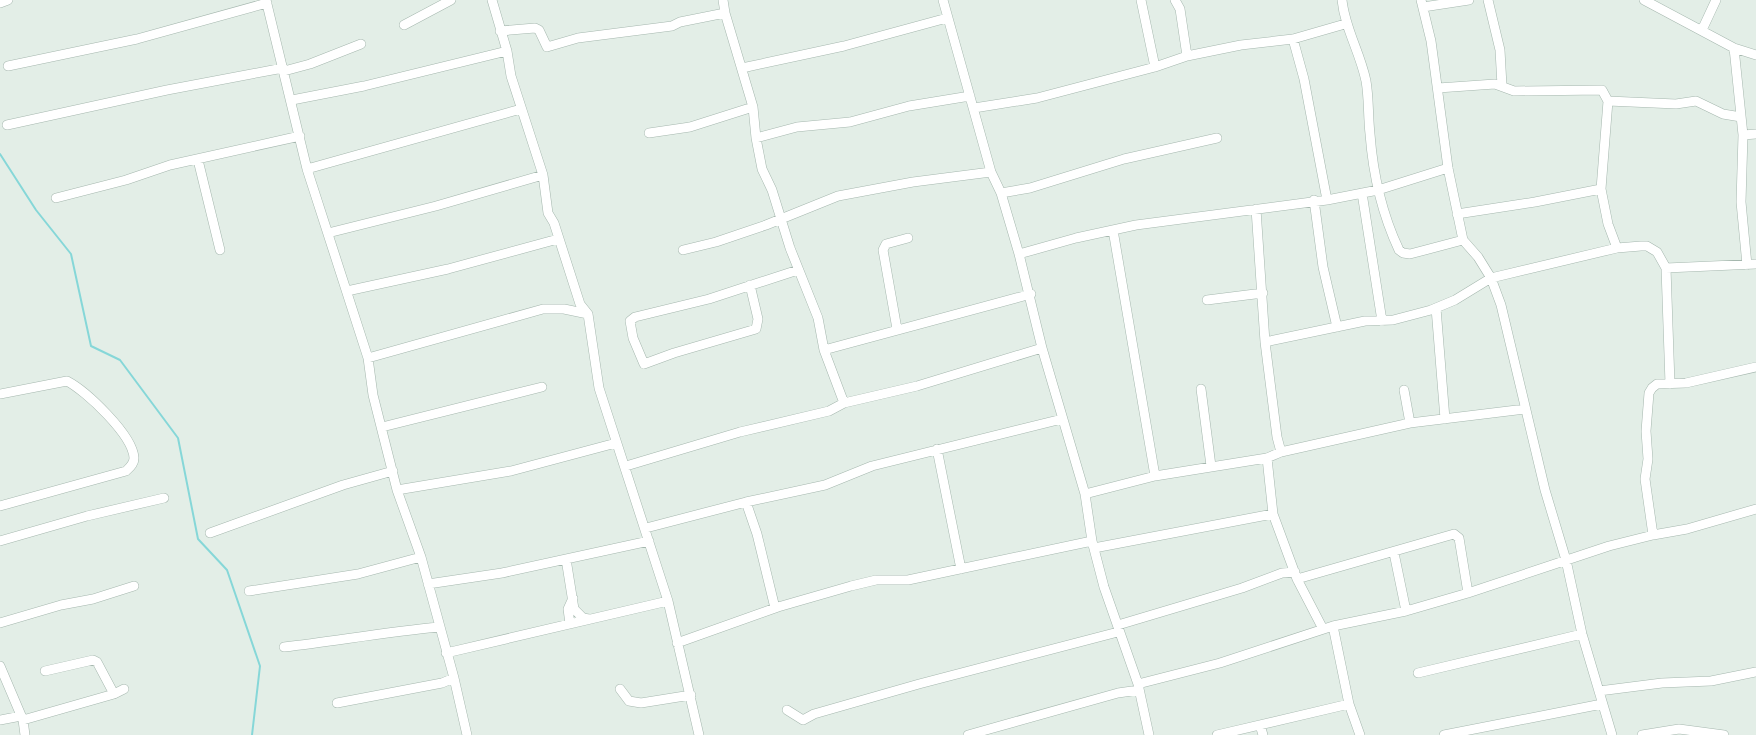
<svg xmlns="http://www.w3.org/2000/svg" width="1756" height="735" font-family="'Asap Condensed',sans-serif">
	<style>
		.lines { fill: none; stroke-linecap: round; stroke-linejoin: round }
		.stream { stroke: #86d7d8; stroke-width: 2 }
		.street-casing { stroke: #a5b7ae; stroke-width: 10 }
		.street { stroke: #fff; stroke-width: 9 }
	</style>
	<rect width="100%" height="100%" fill="#e3eee7"/>
	<g class="lines">
		<path class="stream" d="M0,154L36,210L71,254L91,346L120,360L178,438L198,539L227,570L260,666L252,735"/>
		<g class="street-casing">
			<path id="street" d="M266,0L307,169L368,358L373,395L397,490L421,557L454,678L467,735
				M492,0L507,51L511,76L543,175L548,213L554,223L580,304L588,314L599,388L668,601L699,735
				M723,0L725,13L753,107L756,138L762,169L772,190L790,248L818,318L824,350L844,403
				M943,0L991,172L1001,193L1019,254L1042,348L1085,494L1092,541L1104,587L1138,684L1149,735
				M1141,0L1155,67
				M1175,0L1180,9L1187,56
				M1342,0C1345,29 1360,52 1366,81C1369,98 1368,116 1370,134C1373,174 1382,214 1399,250L1403,253L1410,254L1463,240
				M1421,0L1431,41L1448,168L1463,240L1478,257L1491,278L1501,305L1545,490L1566,560L1582,634L1612,735
				M1488,0L1500,50L1502,86
				M1644,0L1734,48L1756,55
				M0,3L8,0
				M1423,7L1469,0
				M404,25L451,0
				M1702,30L1716,0
				M500,31L535,28L539,30L547,47L578,38L672,26L680,22L725,13
				M1293,39L1304,79L1327,200
				M1734,48L1743,135L1741,202L1747,265
				M8,66L137,39L267,3
				M742,68L844,46L947,18
				M284,71L310,64L361,44
				M1438,88L1495,84L1514,91L1602,90L1608,101L1601,189L1608,224L1617,248
				M292,100L364,86L507,51
				M1608,101L1676,104L1696,101L1723,114L1741,117
				M974,108L1037,98L1155,67L1187,56L1241,45L1293,39L1345,24
				M7,125L167,90L283,68
				M649,133L690,127L753,107
				M1743,135L1756,134
				M756,138L797,127L850,122L909,106L970,96
				M198,160L220,250
				M307,169L521,109
				M1001,193L1030,188L1124,159L1217,138
				M1362,193L1382,321
				M56,198L126,180L170,165L300,136
				M1314,200L1323,267L1337,327
				M1256,209L1265,342L1277,437L1281,452
				M1457,214L1535,202L1601,189
				M1113,230L1155,476
				M328,233L436,206L543,175
				M683,250L716,242L766,225L838,196L913,182L991,172
				M1019,254L1076,238L1136,225L1327,200L1378,190L1448,168
				M1666,268L1756,264
				M750,285L758,319L756,329L674,353L644,364L633,338L630,321L635,317L709,299L798,270
				M347,291L448,269L558,239
				M1207,300L1263,293
				M1436,308L1445,419
				M897,329L883,250L886,244L908,238
				M1265,342L1365,321L1393,320L1431,310L1455,300L1491,278L1617,248L1641,246H1647L1657,252L1666,268L1670,384
				M824,350L1031,294
				M368,358L543,309H564L588,314
				M1201,389L1211,466
				M1404,390L1410,423
				M0,394L67,381C86,391 133,435 134,458C134,464 130,467 126,471L0,506
				M382,427L542,387
				M937,449L961,569
				M1267,458L1273,514L1297,579L1323,629
				M626,466L740,432L829,411L844,403L917,386L1042,348
				M397,490L511,471L616,443
				M1085,494L1155,476L1267,458L1281,452L1410,423L1525,409
				M746,502L757,534L775,608
				M646,528L746,502L825,485L872,466L1062,419
				M210,533L343,485L393,471
				M1653,535L1645,479L1648,459L1646,431L1649,393L1652,388L1657,384L1686,383L1756,367
				M0,541L87,516L164,498
				M1094,548L1273,514
				M1394,553L1406,611
				M566,559L574,609L583,618L589,619
				M1297,579L1454,534L1459,538L1468,593
				M428,584L502,573L649,541
				M249,591L358,574L421,557
				M0,623L61,605L93,599L134,586
				M570,624L568,609L573,598
				M1118,625L1242,588L1282,573L1295,572
				M1333,626L1349,704L1360,735
				M677,643L778,607L851,586L876,580H908L1092,541
				M284,647C335,641 387,632 439,627
				M446,653L668,601
				M0,666L23,720L25,735
				M45,671L93,660L97,662L114,694L124,689
				M1418,673L1582,634
				M1138,684L1220,663L1333,626L1406,611L1468,593L1609,546L1653,535L1687,529L1756,509
				M620,689L629,701L641,703L691,695
				M1599,691L1662,683L1711,681L1756,672
				M337,703L442,683L454,678
				M787,710L803,720L814,714L919,684L1118,632
				M0,720L21,716
				M23,720L114,694
				M1260,725L1263,735
				M968,735L1118,693L1139,690
				M1217,735L1349,704
				M1444,735L1602,704
				M1642,735L1679,729L1724,735"/>
		</g>
		<use href="#street" class="street"/>
	</g>
</svg>
